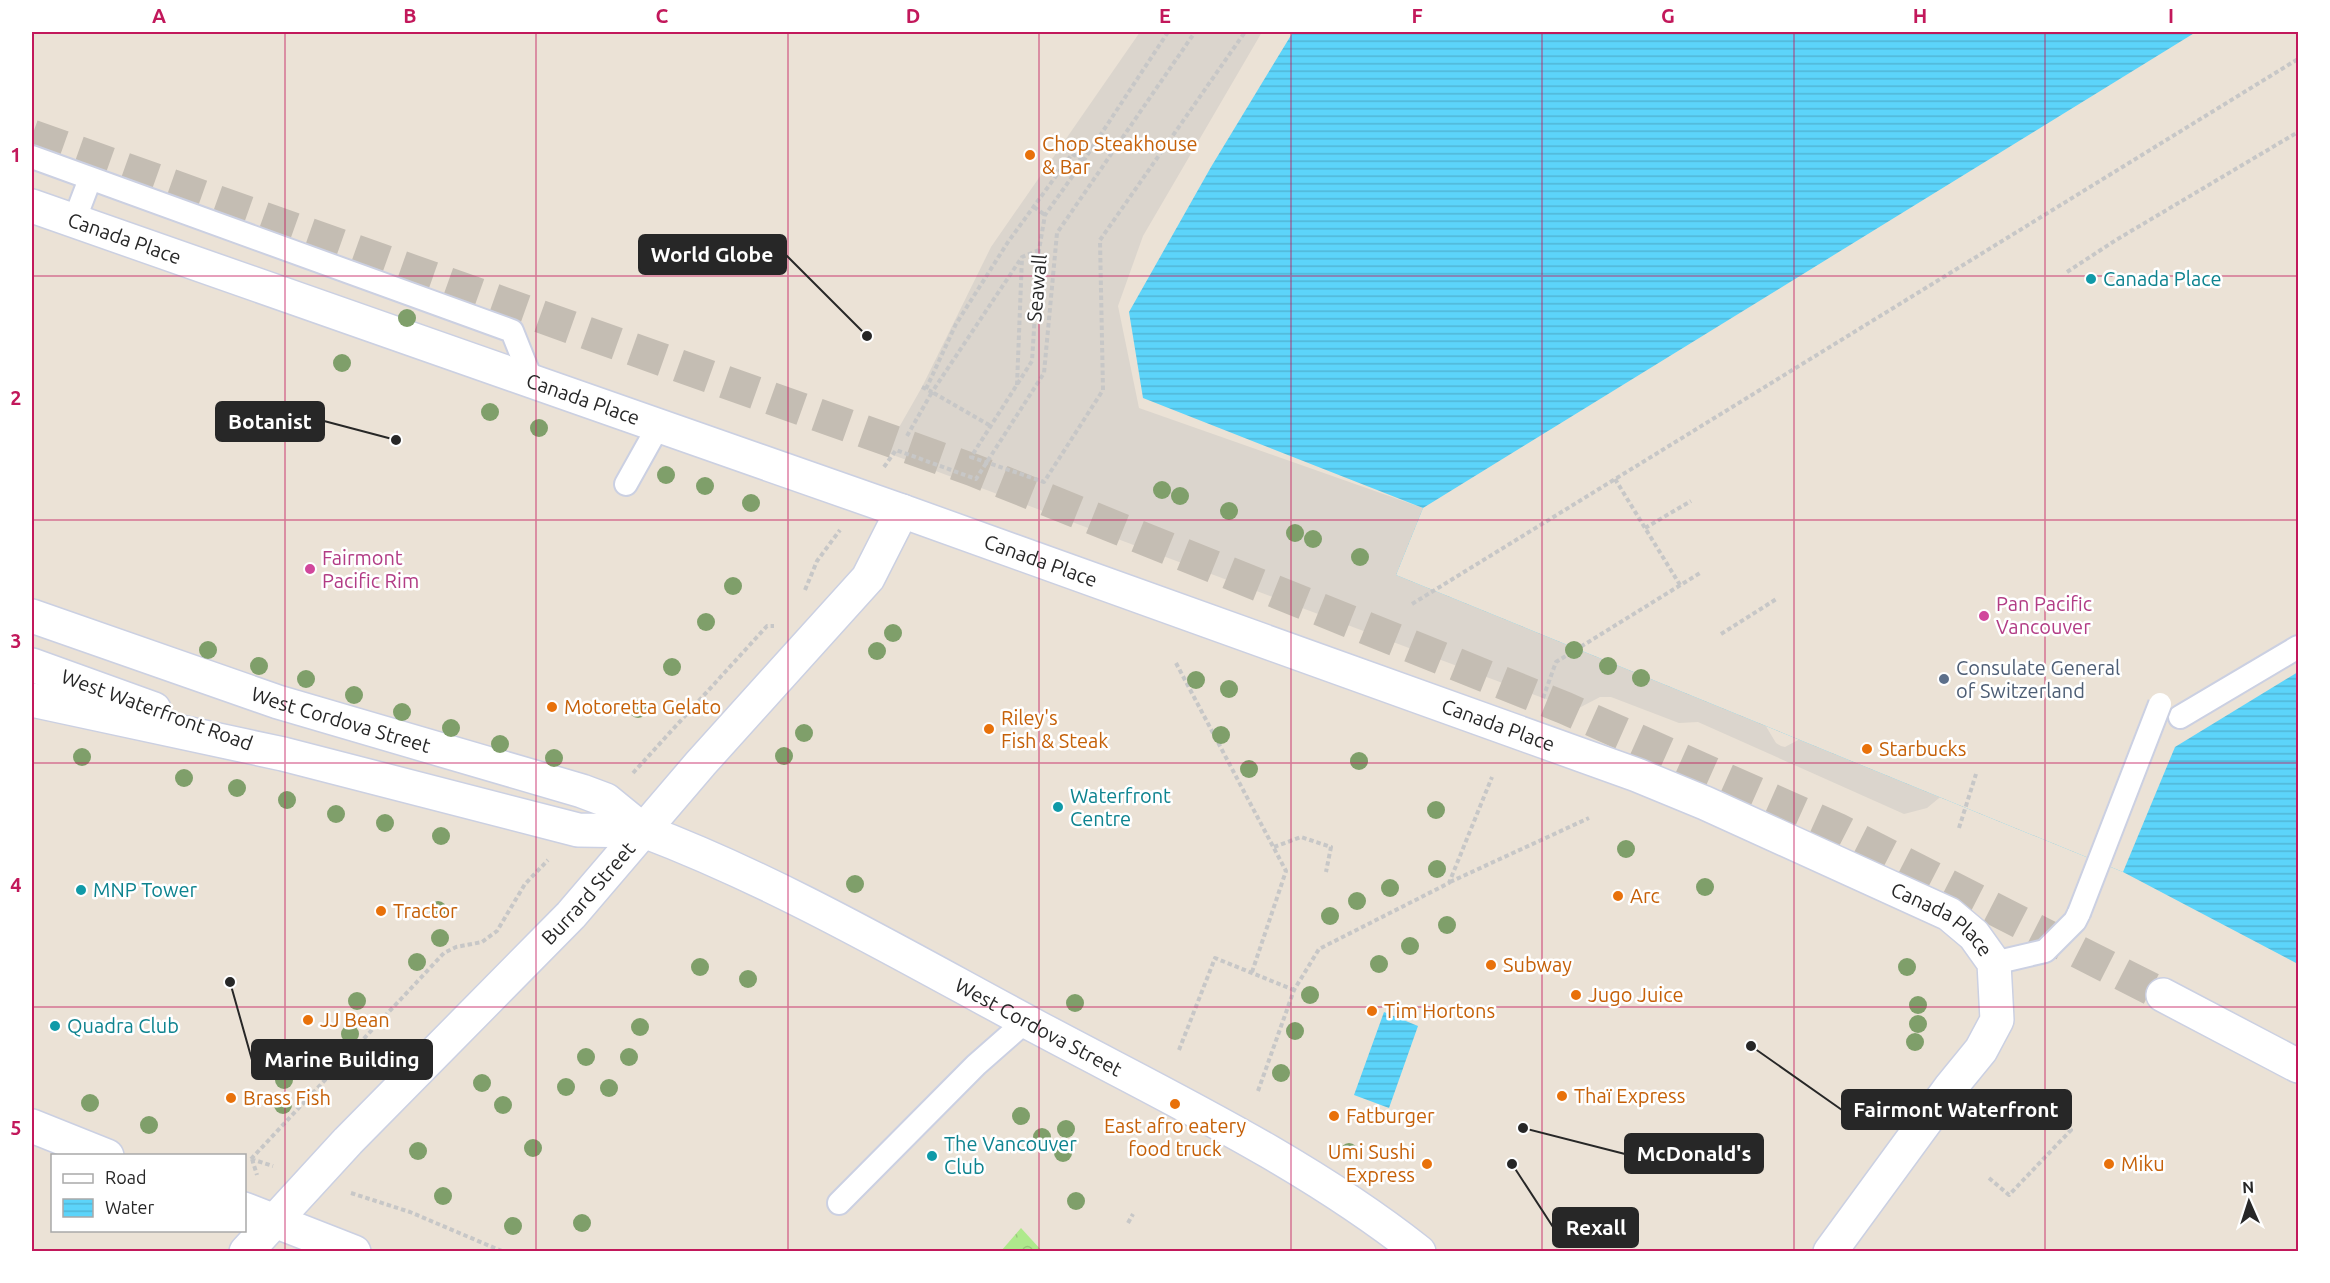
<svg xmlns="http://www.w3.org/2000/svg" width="2330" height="1283" font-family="Ubuntu,sans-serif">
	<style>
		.forest { fill: url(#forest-crowns) }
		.plaza { fill: #dbd5cd }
		.water { fill: url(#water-rules) }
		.pier { fill: #ebe2d6 }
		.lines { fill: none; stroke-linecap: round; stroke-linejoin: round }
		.street-tunnel { stroke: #c4bdb3; stroke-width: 33; stroke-dasharray: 33 16; stroke-linecap: butt }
		.lane-casing { stroke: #cbd0e2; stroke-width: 26 }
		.street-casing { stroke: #cbd0e2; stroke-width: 36 }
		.secondary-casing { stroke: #cbd0e2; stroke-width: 36 }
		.path { stroke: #c7c7c7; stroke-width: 4; stroke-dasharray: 4.5 3; stroke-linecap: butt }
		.lane { stroke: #fff; stroke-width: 22 }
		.street { stroke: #fff; stroke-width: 33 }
		.secondary { stroke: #fff; stroke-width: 33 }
		.lane-bridge-casing { stroke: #cbd0e2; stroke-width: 26; stroke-linecap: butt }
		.lane-bridge { stroke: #fff; stroke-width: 22 }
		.tree { fill: #7f9f6a }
		.grid { fill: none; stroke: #c2185b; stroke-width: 1.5; stroke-opacity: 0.55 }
		.food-dot { fill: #e8710a; stroke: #fff; stroke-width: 2 }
		.culture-dot { fill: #0f9aa8; stroke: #fff; stroke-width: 2 }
		.hotel-dot { fill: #d1479c; stroke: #fff; stroke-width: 2 }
		.service-dot { fill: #5c6f8a; stroke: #fff; stroke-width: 2 }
		.labels { text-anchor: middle; stroke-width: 5; stroke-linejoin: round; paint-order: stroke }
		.food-label { font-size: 20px; fill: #c56008; stroke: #fff; text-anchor: start }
		.street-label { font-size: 20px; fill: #272727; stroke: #fff }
		.culture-label { font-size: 20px; fill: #0d838f; stroke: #fff; text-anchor: start }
		.hotel-label { font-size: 20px; fill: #b23c85; stroke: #fff; text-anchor: start }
		.service-label { font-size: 20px; fill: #4e5e75; stroke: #fff; text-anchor: start }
		.leader { fill: none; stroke: #272727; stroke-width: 2 }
		.callout-dot { fill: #272727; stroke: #fff; stroke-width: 2 }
		.callout { fill: #272727; stroke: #272727; stroke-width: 2 }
		.callout-label { font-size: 21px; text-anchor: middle; font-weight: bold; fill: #fff }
		.neatline { fill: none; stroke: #c2185b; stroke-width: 2 }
		.grid-label { font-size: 20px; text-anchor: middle; font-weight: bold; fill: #c2185b }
	</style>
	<defs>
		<pattern id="forest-crowns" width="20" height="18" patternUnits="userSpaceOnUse" patternTransform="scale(1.5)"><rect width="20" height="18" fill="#aee98c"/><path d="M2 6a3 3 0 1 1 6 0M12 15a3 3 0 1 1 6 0" fill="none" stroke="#96c879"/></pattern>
		<pattern id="water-rules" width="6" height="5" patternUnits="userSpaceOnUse" patternTransform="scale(1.5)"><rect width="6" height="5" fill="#5cd4fa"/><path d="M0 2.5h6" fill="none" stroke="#50b6d6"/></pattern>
	</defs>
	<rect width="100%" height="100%" fill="#ebe2d6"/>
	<path class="forest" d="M1021,1228L1042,1251H1001Z"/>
	<path class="plaza" d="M1140,32H1262L1143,236L1118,306L1139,408L1477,527L2298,32L1746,693L1776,743L1781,746L1785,747L1800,739L1979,765L1927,808L1904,814L1698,722L1679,723L1611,697H1600L1577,709L1543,698L885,452L922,387L991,247Z"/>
	<path class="water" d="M1293,32H2298V964L2123,872L1396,575L1423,508L1143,398L1129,312L1211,167Z
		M1384,1012L1418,1026L1389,1108L1354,1095Z"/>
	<path class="pier" d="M2196,32H2298V672L2175,747L2123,872L1396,575L1423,508Z"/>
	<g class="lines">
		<path class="street-tunnel" d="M32,136L973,470L1565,708L1837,829L2163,995"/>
		<g class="lane-casing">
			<path id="lane" d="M32,157L512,331L532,381
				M74,221L90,179
				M626,484L659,425
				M2180,717L2298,647
				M1994,963L2045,951L2075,921L2079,913
				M839,1203L976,1065L1026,1021"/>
		</g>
		<g class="street-casing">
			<g id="street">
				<path id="s1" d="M32,206L902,511"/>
				<path id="s2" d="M32,616L278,702L582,791L606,800L644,831"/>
				<path d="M32,665L154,709"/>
				<path d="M32,700L283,754L578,830L644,831"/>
				<path d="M2163,995L2298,1066"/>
			</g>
		</g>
		<g class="secondary-casing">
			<g id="secondary">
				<path id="s3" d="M644,831C781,883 908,958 1037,1027C1166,1096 1304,1161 1419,1252"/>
				<path d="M32,1126L107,1156"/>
				<path d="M244,1209L354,1252"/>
				<path id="s4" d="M246,1252L348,1141L571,915L701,763L868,578L902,511L1637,775L1705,803L1949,914L1974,935L1994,963L1997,1020L1981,1050L1950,1088L1830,1252"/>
			</g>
		</g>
		<path class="path" d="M1168,32L1084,160L1045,215L1039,250L1032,361L971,457L1044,482L1103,390L1100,240L1245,32
			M1034,207L1045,215
			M2067,272L2116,240L2298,132
			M1017,385L1022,257
			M922,387L932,392L1022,257L1039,250
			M926,389L956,324L1008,242L1072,154L1084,160
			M907,436L932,392L991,426
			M884,467L896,450L976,479L1044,373L1057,233L1195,32
			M1615,479L1680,585
			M1645,528L1691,501
			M805,590L817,561L840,530
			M1412,604L2298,59
			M1721,634L1778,598
			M1176,663L1286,871L1252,972
			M1543,698L1556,662L1700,573
			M633,773L767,626H774
			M1959,828L1976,774
			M1274,847L1301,837L1331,847L1326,872
			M1450,882L1589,818
			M1179,1050L1215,958L1294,990
			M1258,1091L1294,990L1319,949L1449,883L1492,777
			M251,1159L444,953L456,947L482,942L497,931L525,884L548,860
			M251,1159L273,1166
			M252,1159L257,1175
			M1989,1178L2009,1195L2071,1130L2039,1102
			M351,1193L410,1212L504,1252
			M1128,1223L1133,1214
			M1114,1252V1251"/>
		<use href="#lane" class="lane"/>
		<use href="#street" class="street"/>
		<use href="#secondary" class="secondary"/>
		<g class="lane-bridge-casing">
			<path id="lane-bridge" d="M2079,913L2160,704"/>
		</g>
		<use href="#lane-bridge" class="lane-bridge"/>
	</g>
	<g class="tree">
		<circle cx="407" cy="318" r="9"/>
		<circle cx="342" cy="363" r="9"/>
		<circle cx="490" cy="412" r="9"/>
		<circle cx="539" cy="428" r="9"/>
		<circle cx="666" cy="475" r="9"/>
		<circle cx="705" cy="486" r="9"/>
		<circle cx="1162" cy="490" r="9"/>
		<circle cx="1180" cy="496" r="9"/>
		<circle cx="751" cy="503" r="9"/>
		<circle cx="1229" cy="511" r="9"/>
		<circle cx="1295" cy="533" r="9"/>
		<circle cx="1313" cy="539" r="9"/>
		<circle cx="1360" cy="557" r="9"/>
		<circle cx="733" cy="586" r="9"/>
		<circle cx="706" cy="622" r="9"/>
		<circle cx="893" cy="633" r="9"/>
		<circle cx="208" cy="650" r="9"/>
		<circle cx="1574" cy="650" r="9"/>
		<circle cx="877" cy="651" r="9"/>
		<circle cx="259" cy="666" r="9"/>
		<circle cx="1608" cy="666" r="9"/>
		<circle cx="672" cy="667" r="9"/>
		<circle cx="1641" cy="678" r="9"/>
		<circle cx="306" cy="679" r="9"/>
		<circle cx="1196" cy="680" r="9"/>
		<circle cx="1229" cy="689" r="9"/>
		<circle cx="354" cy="695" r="9"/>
		<circle cx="638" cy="709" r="9"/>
		<circle cx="402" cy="712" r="9"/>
		<circle cx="451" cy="728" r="9"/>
		<circle cx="804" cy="733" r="9"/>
		<circle cx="1221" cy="735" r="9"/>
		<circle cx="500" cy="744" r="9"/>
		<circle cx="784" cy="756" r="9"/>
		<circle cx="82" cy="757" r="9"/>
		<circle cx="554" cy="758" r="9"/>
		<circle cx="1359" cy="761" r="9"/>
		<circle cx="1249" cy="769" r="9"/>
		<circle cx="184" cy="778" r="9"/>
		<circle cx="237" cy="788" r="9"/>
		<circle cx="287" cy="800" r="9"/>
		<circle cx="1436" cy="810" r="9"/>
		<circle cx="336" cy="814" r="9"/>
		<circle cx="385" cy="823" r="9"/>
		<circle cx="441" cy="836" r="9"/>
		<circle cx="1626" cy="849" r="9"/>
		<circle cx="1437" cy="869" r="9"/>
		<circle cx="855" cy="884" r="9"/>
		<circle cx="1705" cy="887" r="9"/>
		<circle cx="1390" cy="888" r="9"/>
		<circle cx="1357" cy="901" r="9"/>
		<circle cx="438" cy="910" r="9"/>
		<circle cx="1330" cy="916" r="9"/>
		<circle cx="1447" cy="925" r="9"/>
		<circle cx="440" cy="938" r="9"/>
		<circle cx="1410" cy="946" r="9"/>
		<circle cx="417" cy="962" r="9"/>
		<circle cx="1379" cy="964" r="9"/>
		<circle cx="700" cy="967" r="9"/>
		<circle cx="1907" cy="967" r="9"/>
		<circle cx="748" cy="979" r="9"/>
		<circle cx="1310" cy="995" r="9"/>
		<circle cx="357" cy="1001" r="9"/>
		<circle cx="1075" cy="1003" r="9"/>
		<circle cx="1918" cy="1005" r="9"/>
		<circle cx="1918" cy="1024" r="9"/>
		<circle cx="640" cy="1027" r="9"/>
		<circle cx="1295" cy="1031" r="9"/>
		<circle cx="350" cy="1034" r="9"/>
		<circle cx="1915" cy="1042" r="9"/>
		<circle cx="586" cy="1057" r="9"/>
		<circle cx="629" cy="1057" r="9"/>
		<circle cx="1281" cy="1073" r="9"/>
		<circle cx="284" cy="1080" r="9"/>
		<circle cx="482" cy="1083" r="9"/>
		<circle cx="566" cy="1087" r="9"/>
		<circle cx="609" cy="1088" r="9"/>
		<circle cx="90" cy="1103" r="9"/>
		<circle cx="283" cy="1105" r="9"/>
		<circle cx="503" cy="1105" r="9"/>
		<circle cx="1021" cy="1116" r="9"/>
		<circle cx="149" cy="1125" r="9"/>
		<circle cx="1066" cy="1129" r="9"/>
		<circle cx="1042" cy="1137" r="9"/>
		<circle cx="533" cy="1148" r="9"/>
		<circle cx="418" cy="1151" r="9"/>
		<circle cx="1349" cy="1152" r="9"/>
		<circle cx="1063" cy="1153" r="9"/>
		<circle cx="443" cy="1196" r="9"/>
		<circle cx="1076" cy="1201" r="9"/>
		<circle cx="582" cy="1223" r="9"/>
		<circle cx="513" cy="1226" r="9"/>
	</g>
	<path class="grid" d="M285,32V1252M536,32V1252M788,32V1252M1039,32V1252M1291,32V1252M1542,32V1252M1794,32V1252M2045,32V1252M32,276H2298M32,520H2298M32,763H2298M32,1007H2298"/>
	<g class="food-dot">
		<circle cx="1030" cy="155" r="6"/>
		<circle cx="552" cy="707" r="6"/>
		<circle cx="989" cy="729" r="6"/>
		<circle cx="1867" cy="749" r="6"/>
		<circle cx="1618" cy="896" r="6"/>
		<circle cx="381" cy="911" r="6"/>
		<circle cx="1491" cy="965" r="6"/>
		<circle cx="1576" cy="995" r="6"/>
		<circle cx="1372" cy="1011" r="6"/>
		<circle cx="308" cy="1020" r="6"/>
		<circle cx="1562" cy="1096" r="6"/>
		<circle cx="231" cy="1098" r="6"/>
		<circle cx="1175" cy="1104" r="6"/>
		<circle cx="1334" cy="1116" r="6"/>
		<circle cx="1427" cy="1164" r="6"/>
		<circle cx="2109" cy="1164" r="6"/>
	</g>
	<g class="culture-dot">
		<circle cx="2091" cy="279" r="6"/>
		<circle cx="1058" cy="807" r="6"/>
		<circle cx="81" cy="890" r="6"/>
		<circle cx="55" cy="1026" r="6"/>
		<circle cx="932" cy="1156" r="6"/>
	</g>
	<g class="hotel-dot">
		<circle cx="310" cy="569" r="6"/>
		<circle cx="1984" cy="616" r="6"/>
	</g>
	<circle class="service-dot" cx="1944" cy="679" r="6"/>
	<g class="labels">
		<g class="food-label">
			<text x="1042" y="151">Chop Steakhouse<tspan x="1042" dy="23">&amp; Bar</tspan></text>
			<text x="564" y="714">Motoretta Gelato</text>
			<text x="1001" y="725">Riley's<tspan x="1001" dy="23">Fish &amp; Steak</tspan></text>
			<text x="1879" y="756">Starbucks</text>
			<text x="1630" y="903">Arc</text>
			<text x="393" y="918">Tractor</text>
			<text x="1503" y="972">Subway</text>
			<text x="1588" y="1002">Jugo Juice</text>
			<text x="1384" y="1018">Tim Hortons</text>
			<text x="320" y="1027">JJ Bean</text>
			<text x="1574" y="1103">Thaï Express</text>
			<text x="243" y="1105">Brass Fish</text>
			<text x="1346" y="1123">Fatburger</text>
			<text x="1175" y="1133" text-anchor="middle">East afro eatery<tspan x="1175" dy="23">food truck</tspan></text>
			<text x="1415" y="1159" text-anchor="end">Umi Sushi<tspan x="1415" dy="23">Express</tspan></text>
			<text x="2121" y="1171">Miku</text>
		</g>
		<g class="street-label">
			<text dy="7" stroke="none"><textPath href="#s1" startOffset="98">Canada Place</textPath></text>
			<text transform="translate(1037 288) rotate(-85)" y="7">Seawall</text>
			<text dy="7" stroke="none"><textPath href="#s1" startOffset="584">Canada Place</textPath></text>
			<text dy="7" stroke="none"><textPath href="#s4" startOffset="1140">Canada Place</textPath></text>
			<text transform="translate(157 710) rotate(20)" y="7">West Waterfront Road</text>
			<text dy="7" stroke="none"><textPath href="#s2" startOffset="326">West Cordova Street</textPath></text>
			<text dy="7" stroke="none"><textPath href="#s4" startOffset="1626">Canada Place</textPath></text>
			<text dy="7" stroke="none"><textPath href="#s4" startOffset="496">Burrard Street</textPath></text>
			<text dy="7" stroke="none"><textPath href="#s4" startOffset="2112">Canada Place</textPath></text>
			<text dy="7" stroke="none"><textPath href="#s3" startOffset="441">West Cordova Street</textPath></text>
		</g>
		<g class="culture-label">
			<text x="2103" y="286">Canada Place</text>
			<text x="1070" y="803">Waterfront<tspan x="1070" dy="23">Centre</tspan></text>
			<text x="93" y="897">MNP Tower</text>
			<text x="67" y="1033">Quadra Club</text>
			<text x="944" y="1151">The Vancouver<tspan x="944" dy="23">Club</tspan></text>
		</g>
		<g class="hotel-label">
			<text x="322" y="565">Fairmont<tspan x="322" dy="23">Pacific Rim</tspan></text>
			<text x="1996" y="611">Pan Pacific<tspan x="1996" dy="23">Vancouver</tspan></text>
		</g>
		<g class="service-label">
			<text x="1956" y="675">Consulate General<tspan x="1956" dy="23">of Switzerland</tspan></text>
		</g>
	</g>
	<path class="leader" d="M867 336L786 255M396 440L324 421M230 982L252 1060M1751 1046L1842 1110M1523 1128L1625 1154M1512 1164L1553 1227"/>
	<g class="callout-dot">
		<circle cx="867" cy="336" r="6"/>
		<circle cx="396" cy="440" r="6"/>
		<circle cx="230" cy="982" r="6"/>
		<circle cx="1751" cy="1046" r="6"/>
		<circle cx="1523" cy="1128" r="6"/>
		<circle cx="1512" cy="1164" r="6"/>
	</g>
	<g class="callout">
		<rect x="639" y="235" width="147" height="39" rx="6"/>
		<rect x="216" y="402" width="108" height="39" rx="6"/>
		<rect x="252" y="1040" width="180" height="39" rx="6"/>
		<rect x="1842" y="1090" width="229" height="39" rx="6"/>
		<rect x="1625" y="1134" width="138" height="39" rx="6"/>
		<rect x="1553" y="1208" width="85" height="39" rx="6"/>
	</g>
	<g class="callout-label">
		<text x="712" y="262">World Globe</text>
		<text x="270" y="429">Botanist</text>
		<text x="342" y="1067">Marine Building</text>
		<text x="1956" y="1117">Fairmont Waterfront</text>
		<text x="1694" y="1161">McDonald's</text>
		<text x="1596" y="1235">Rexall</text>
	</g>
	<rect width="2330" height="1283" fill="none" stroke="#ffffff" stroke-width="66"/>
	<rect x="51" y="1154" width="195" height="78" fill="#ffffff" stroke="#a9a9a9" stroke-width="1.5"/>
	<rect x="63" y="1174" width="30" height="9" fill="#ffffff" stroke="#a9a9a9" stroke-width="1.5"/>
	<text x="105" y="1184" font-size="18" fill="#272727">Road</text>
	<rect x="63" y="1199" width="30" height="18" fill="url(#water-rules)" stroke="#a9a9a9" stroke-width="1.5"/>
	<text x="105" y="1214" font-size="18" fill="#272727">Water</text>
	<g transform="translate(2249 1202) rotate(357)" stroke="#ffffff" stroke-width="4.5" paint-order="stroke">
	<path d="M0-4.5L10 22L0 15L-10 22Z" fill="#272727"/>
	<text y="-9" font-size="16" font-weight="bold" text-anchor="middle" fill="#272727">N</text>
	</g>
	<rect x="33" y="33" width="2264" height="1217" class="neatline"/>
	<g class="grid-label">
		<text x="159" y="23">A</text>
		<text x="410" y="23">B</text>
		<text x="662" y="23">C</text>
		<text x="913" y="23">D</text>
		<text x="1165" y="23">E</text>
		<text x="1417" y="23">F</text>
		<text x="1668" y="23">G</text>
		<text x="1920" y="23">H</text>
		<text x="2171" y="23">I</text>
		<text x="16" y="162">1</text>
		<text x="16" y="405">2</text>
		<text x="16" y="648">3</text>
		<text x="16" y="892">4</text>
		<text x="16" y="1135">5</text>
	</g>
</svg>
